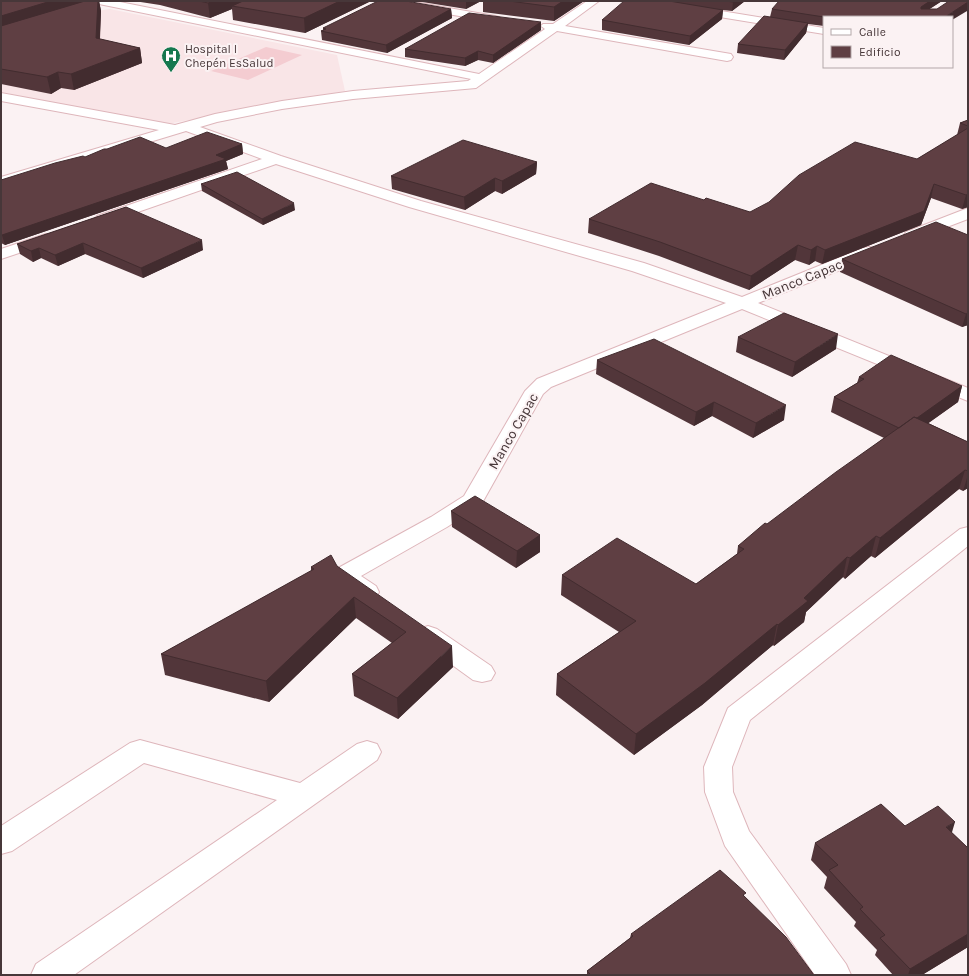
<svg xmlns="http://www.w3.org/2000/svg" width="969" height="976" font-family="Karla,sans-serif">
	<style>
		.built { fill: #f9e5e7 }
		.green { fill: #f4ccd1 }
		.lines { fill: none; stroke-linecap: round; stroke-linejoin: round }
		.street-casing { stroke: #deb6bb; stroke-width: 2 }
		.street { fill: #fff; fill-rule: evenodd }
		.wall { fill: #52363a }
		.shaded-wall { fill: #422c2f }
		.building { fill: #5f3f43; stroke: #422c2f }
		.labels { text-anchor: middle; stroke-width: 4; stroke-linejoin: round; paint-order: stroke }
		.far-poi-label { font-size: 12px; fill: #473739; stroke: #fbf2f3; text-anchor: start }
		.street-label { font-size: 14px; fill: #473739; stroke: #fbf2f3 }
	</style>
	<rect width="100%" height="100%" fill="#fbf2f3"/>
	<path class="built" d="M110,9L337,55L345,91L173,123H155L1,92V53L97,11Z"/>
	<path class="green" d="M266,47L302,55L248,80L211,71Z"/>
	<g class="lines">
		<g class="street-casing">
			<path id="street" d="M94,1H115L479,74L545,29L541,26L543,24H553L587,1H599L565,26L731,54L733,57L731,60L727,61L557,31L476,88L353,99L282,109L217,122L200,127L281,156L421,201L644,263L742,297L863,248L869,247L875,248L877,252L875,256L758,303L968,388V401L742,309L551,387L543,394L481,505L447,527L361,576L376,586L379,592L376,598C358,602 344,590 335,576L340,567L431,517L464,496L525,391L537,379L726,303L632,271L409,207L276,164L109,222L103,224L97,222L95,219L97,216L262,159L186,131L1,187V177L159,130L1,101V93L175,125L215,114L282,101L353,91L468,81L471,79L99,4Z
				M383,1H408L495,16L499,17L501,19L499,21L495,22L388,4Z
				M635,1H660L824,28V34L640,4Z
				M968,208V219L918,238L912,240L906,238L904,235L906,232Z
				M46,234L52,236L54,239L52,242L1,259V249Z
				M968,527V546L750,720L732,767L733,792L749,831L846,964L851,975H815L725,846L705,792L704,767L728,708L960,529Z
				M428,626L437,629L491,666L495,673L491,680L482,682L473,680L419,641L415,635L419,629Z
				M140,740L300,783L357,744L367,741L377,744L381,752L377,760L74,975H31L36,964L277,800L144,763L12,851L1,854V826L130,743Z"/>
		</g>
		<use href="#street" class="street"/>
	</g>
	<path class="wall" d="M1,1H99L101,11L100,39L140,48L142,63L74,90L61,88L51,94L1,84Z
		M134,1H371L305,33L233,20L232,9L210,18L160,5Z
		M416,1H481L466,9Z
		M483,1H584L554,21L483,12Z
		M669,1H745L732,11L723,10L722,19L689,45L602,30V20Z
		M942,1L929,9H937L968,1V11L824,17V26L808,24L806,33L784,60L737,53L738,44L770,17L772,9Z
		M451,9L452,18L387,53L322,40L321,31L323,30V28Z
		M541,22V30L493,63L478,60L465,66L405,57V49Z
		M968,120V207L962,209L931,198L921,225L822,264L815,261L809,265L795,260L749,290L659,256L588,233L589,219L704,200L750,212L917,159L957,135L960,123Z
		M242,144L243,154L226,161L228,169L5,245L1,243V180L85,157L166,148Z
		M537,162L536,174L502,194L495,191L465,210L392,189L391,176Z
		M201,184L295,210L263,225L202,191Z
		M126,207L203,250L143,278L85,254L58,266L41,258L33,262L20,254L17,244Z
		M968,235V325L962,327L840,272L842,259Z
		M738,337L836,349L792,377L736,352Z
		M597,360L784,420L753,438L712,416L694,426L596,374Z
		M859,377L962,386L958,402L928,423L968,442V488L963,491L959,489L875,558L871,556L845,579L843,577L806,612L804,622L774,646L773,645L702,705L634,755L556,695L557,674L619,632L561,595L562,575L696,584L737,554L738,546L884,438L831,412L834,397L857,383Z
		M451,511L540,535V552L516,568L452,527Z
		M337,566L453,667L398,719L354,696L352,674L392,643L356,618L269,702L165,675L161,654L311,571V567Z
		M905,826L952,833L968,848V947L922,975H893L875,955L877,950L854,926L856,922L824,888L827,877L811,860L815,843Z
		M745,897L814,975H587V971L630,938L631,934Z"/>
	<path class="shaded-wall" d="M51,1H94L1,31V16Z
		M98,1H99L101,11L99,53L96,38Z
		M214,1H254L232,6V9L210,18L208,3Z
		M340,1H371L305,33L304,18Z
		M466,1H481L466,9Z
		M563,1H584L554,21V7Z
		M734,1H745L732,11L733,2Z
		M930,1H942L919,16L921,7Z
		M968,2L967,11L952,20V17H945Z
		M451,9L452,18L387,53L386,45Z
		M723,10L722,19L689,45L690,36Z
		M541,22V30L493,63V55Z
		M808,23L806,33L784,60L785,50Z
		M140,48L142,63L74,90L71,74Z
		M478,51V60L465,66V58Z
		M58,72L61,88L51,94L47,77Z
		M242,144L243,154L226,161L228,169L5,245L2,235L216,155Z
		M537,162L536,174L502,194V181Z
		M495,178V191L465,210L464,197Z
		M934,184L931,198L921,225L822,264L825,250Z
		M968,194V207L962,209L966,195Z
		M294,203L295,210L263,225L262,219Z
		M202,240L203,250L143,278L141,268Z
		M83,243L85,254L58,266L55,255Z
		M798,245L795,260L749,290L751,276Z
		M817,246L815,261L809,265L811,250Z
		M39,248L41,258L33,262L31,251Z
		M968,313V325L962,327L966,314Z
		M838,334L836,349L792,377L795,362Z
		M962,386L958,402L898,445L901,429Z
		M714,402L712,416L694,426L696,412Z
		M786,405L784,420L753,438L756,423Z
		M965,470L959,489L875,558L880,538Z
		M968,475V488L963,491Z
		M540,535V552L516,568L517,551Z
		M876,536L871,556L845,579L850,558Z
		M847,557L843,577L806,612L804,622L774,646L778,625L804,598Z
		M354,597L356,618L269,702L266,681Z
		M777,624L773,645L702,705L634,755L636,734Z
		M452,646L453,667L398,719L397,698Z
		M955,822L950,839L946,827Z
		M968,934V947L922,975H908L910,969Z"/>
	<path class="building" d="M1,1H51L1,16Z
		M85,1H98L96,38L140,48L71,74L58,72L47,77L1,69V26Z
		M199,1H214L208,3Z
		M243,1H340L304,18L232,6Z
		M378,1H406L451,9L386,45L321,31L326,29L323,28Z
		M509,1H563L554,7Z
		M624,1H669L723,10L690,36L602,20Z
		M725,1H734L733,2Z
		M779,1H930L921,7V9H937L949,1H968V2L945,17H824L772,9Z
		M469,13L541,22L493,55L478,51L465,58L405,49Z
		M764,16L808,23L785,50L738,44Z
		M968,120V126L960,123Z
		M968,128V194L966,195L934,184L924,211L825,250L817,246L811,250L798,245L751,276L660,242L589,219L651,183L704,200L706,198L750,212L769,202L799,175L855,142L917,159Z
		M207,132L242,144L216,155L226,159L2,235L1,234V180L55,163L83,156L85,157L104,149H107L140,137L166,148Z
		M463,140L537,162L502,181L495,178L464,197L391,176Z
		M237,172L294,203L262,219L201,184Z
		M126,207L202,240L141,268L83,243L55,255L39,248L31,251L17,244Z
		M936,222L968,235V313L966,314L842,259Z
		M784,313L838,334L795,362L738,337Z
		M654,339L786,405L756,423L714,402L696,412L597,360Z
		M891,355L962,386L917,418L914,417L899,428L834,397L864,379L859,377Z
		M914,417L968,442V471L965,470L880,538L876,536L850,558L847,557L804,598L808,601L778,625L777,624L705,683L636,734L557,674L636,621L562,575L617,538L696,584L744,549L738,546L765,523L767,524L836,472Z
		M475,496L540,535L517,551L451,511Z
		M331,555L337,566L452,646L397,698L352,674L406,632L354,597L266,681L161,654L314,569L311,567Z
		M881,804L905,826L938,806L955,822L946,827L968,848V934L910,969L880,938L885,935L860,909L863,907L829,870L838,865L815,843Z
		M720,870L746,893L743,895L786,937L814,975H591L587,971L633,936L631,934Z"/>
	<defs>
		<g id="hospital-pin" transform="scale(1)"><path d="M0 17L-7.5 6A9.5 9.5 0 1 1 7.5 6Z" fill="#15784f" stroke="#fbf2f3"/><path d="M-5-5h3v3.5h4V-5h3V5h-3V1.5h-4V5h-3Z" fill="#fff"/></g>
	</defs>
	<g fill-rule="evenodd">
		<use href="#hospital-pin" x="171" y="56"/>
	</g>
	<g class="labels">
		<g class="far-poi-label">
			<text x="185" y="53">Hospital I<tspan x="185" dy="14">Chepén EsSalud</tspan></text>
		</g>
		<g class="street-label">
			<text transform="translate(802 279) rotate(-22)" y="5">Manco Capac</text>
			<text transform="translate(513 431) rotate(-60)" y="5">Manco Capac</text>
		</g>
	</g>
	<rect width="969" height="976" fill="none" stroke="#473739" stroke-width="4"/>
	<rect x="823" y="16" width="130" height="52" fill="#fbf2f3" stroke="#b3a7a9"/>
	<rect x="831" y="29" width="20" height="6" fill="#ffffff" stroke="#b3a7a9"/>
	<text x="859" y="36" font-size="12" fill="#473739">Calle</text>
	<rect x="831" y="46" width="20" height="12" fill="#5f3f43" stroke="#b3a7a9"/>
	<text x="859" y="56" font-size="12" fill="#473739">Edificio</text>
</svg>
